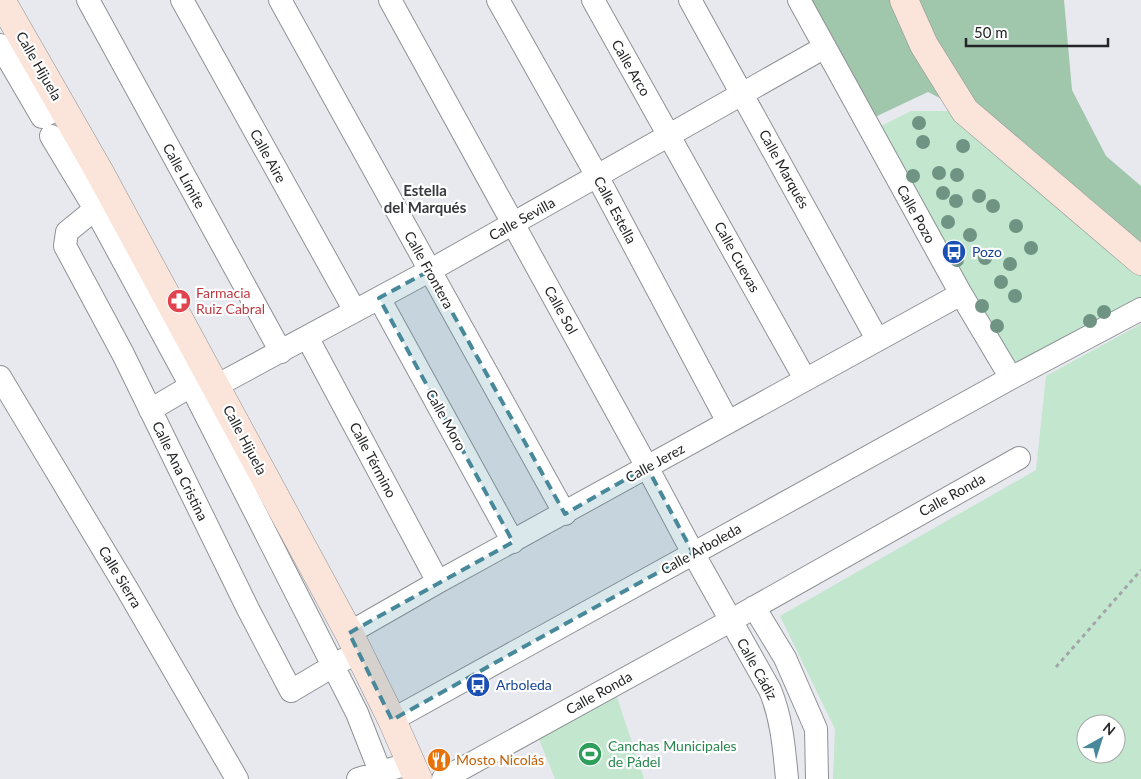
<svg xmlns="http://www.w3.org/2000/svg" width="1141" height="779" font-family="Lato,sans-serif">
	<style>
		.green { fill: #c2e6ce; fill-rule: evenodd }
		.forest { fill: #a0c6ac }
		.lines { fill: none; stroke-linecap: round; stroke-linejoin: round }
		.street-casing { stroke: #8e9195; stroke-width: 24 }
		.secondary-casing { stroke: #8e9195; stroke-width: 29 }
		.path { stroke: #a3a5a9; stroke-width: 3; stroke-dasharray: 4 4; stroke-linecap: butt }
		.street { stroke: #fff; stroke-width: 22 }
		.secondary { stroke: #fbe4d9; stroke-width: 28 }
		.tree { fill: #709484 }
		.marked { fill: #47899a; fill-opacity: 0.2; stroke: #47899a; stroke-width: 4; stroke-dasharray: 10 6; stroke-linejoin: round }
		.labels { text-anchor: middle; stroke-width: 4.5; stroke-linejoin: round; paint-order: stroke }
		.street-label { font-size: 14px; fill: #242526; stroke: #fff }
		.transit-label { font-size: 14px; fill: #164399; stroke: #fff; text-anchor: start }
		.health-label { font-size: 14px; fill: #be3a42; stroke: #fff; text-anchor: start }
		.leisure-label { font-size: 14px; fill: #27864d; stroke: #fff; text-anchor: start }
		.food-label { font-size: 14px; fill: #c56008; stroke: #fff; text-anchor: start }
		.neighbourhood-label { font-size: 15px; font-weight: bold; fill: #37393d; stroke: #fff }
	</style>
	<rect width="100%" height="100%" fill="#e7e9ee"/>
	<path class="green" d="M911,111H965L1141,261V309L1011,378L871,131Z
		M1141,324V779H833L835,729L780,616L1036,470L1046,376ZM1086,724H1116V754H1086Z
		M613,685L644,779H555L535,729Z"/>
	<path class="forest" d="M810,0H1064L1072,90L1106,156L1141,186V256L965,111L928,92L875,117Z"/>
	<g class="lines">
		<g class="street-casing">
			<path id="street" d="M88,0L281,352
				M182,0L355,311
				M280,0L565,514
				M390,0L647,467L693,553L770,690C782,719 784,748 787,779
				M498,0L597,176L728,422
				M593,0L805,379
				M690,0L877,339
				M799,0L961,294L1011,378
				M0,45L42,117L62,106
				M51,136L95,209L191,386L357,713L383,779
				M105,201L67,232L65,246L123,354L248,609L291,691L345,659
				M379,298L513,542
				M307,337L438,582
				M0,377L127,589L237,779
				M216,386L429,271L825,47
				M150,410L191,386
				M754,607L785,658L816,729L817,779
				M349,633L438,582L961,294
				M392,720L1011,378L1141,309
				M358,779L411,763
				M443,779L730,621L1019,458"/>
		</g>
		<g class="secondary-casing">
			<path id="secondary" d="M1,0L99,171L349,633L392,720L418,779
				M904,0L924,45L965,111L1141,261"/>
		</g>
		<path class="path" d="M1056,667L1141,570"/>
		<use href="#street" class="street"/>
		<use href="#secondary" class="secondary"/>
	</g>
	<g class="tree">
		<circle cx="919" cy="123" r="7"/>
		<circle cx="923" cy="142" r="7"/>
		<circle cx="963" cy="146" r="7"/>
		<circle cx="939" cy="173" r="7"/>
		<circle cx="957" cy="175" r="7"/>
		<circle cx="913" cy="176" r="7"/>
		<circle cx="943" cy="193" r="7"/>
		<circle cx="979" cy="196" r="7"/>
		<circle cx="956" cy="201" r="7"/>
		<circle cx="993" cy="206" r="7"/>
		<circle cx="948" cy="222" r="7"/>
		<circle cx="1016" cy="226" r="7"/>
		<circle cx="970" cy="235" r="7"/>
		<circle cx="1031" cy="248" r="7"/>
		<circle cx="985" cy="258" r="7"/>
		<circle cx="957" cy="260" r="7"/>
		<circle cx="1010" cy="264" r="7"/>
		<circle cx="1001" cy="282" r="7"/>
		<circle cx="1015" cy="296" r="7"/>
		<circle cx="982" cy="306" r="7"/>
		<circle cx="1104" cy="312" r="7"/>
		<circle cx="1090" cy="321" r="7"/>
		<circle cx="997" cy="326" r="7"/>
	</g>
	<path class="marked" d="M429,271L565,514L647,467L693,553L392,720L349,633L513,542L379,298Z"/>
	<defs>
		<g id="bus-disc" transform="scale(1.25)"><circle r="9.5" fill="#1a4fb4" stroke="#fff"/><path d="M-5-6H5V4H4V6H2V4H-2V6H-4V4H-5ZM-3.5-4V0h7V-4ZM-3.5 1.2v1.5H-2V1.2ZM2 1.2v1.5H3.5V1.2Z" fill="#fff"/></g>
		<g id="pharmacy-disc" transform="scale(1.25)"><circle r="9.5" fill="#e0444e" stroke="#fff"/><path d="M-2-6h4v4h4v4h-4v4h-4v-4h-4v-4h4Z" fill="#fff"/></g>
		<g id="stadium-disc" transform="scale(1.25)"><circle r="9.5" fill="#2e9e5b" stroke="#fff"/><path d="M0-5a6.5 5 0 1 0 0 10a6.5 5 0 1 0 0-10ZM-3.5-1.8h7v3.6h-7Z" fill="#fff"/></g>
		<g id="restaurant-disc" transform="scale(1.25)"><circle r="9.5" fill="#e8710a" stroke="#fff"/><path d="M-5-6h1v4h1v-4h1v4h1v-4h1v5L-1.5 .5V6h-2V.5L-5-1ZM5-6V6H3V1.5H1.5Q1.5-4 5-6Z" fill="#fff"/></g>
	</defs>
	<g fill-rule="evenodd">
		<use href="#bus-disc" x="954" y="252"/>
		<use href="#pharmacy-disc" x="179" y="301"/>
		<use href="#bus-disc" x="478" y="685"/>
		<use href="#stadium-disc" x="590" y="754"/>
		<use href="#restaurant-disc" x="439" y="760"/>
	</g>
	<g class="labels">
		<g class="street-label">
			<text transform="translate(39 66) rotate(60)" y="5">Calle Hijuela</text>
			<text transform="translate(631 68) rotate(60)" y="5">Calle Arco</text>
			<text transform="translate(268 156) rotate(61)" y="5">Calle Aire</text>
			<text transform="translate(784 169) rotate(61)" y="5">Calle Marqués</text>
			<text transform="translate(184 176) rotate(61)" y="5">Calle Límite</text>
			<text transform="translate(615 210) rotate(62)" y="5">Calle Estella</text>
			<text transform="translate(916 214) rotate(61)" y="5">Calle Pozo</text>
			<text transform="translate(522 219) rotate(-29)" y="5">Calle Sevilla</text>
			<text transform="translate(737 257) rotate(61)" y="5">Calle Cuevas</text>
			<text transform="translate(429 270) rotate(61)" y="5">Calle Frontera</text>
			<text transform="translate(561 310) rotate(61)" y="5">Calle Sol</text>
			<text transform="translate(446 420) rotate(61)" y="5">Calle Moro</text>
			<text transform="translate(245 440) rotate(62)" y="5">Calle Hijuela</text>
			<text transform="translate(373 460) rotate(62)" y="5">Calle Término</text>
			<text transform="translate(655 463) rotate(-29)" y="5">Calle Jerez</text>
			<text transform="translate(180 471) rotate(64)" y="5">Calle Ana Cristina</text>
			<text transform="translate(952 495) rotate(-29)" y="5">Calle Ronda</text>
			<text transform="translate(701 549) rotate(-29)" y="5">Calle Arboleda</text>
			<text transform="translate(120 577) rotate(59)" y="5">Calle Sierra</text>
			<text transform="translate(757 669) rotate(61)" y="5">Calle Cádiz</text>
			<text transform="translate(599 693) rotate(-29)" y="5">Calle Ronda</text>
		</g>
		<g class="transit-label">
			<text x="972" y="257">Pozo</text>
			<text x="496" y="690">Arboleda</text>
		</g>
		<g class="health-label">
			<text x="196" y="298">Farmacia<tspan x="196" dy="16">Ruiz Cabral</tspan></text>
		</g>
		<g class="leisure-label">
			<text x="608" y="751">Canchas Municipales<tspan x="608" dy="16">de Pádel</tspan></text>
		</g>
		<g class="food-label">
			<text x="456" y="765">Mosto Nicolás</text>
		</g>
		<g class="neighbourhood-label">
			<text x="425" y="196">Estella<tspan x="425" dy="17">del Marqués</tspan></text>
		</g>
	</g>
	<g transform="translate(1101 739) rotate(39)"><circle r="24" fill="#ffffff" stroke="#a7a8a8"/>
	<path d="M0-4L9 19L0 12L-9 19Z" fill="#47899a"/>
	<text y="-8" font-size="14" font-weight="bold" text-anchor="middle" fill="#242526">N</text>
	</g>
	<path d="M966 38v8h142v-8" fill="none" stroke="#242526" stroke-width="2.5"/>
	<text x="974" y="38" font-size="15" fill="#242526" stroke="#ffffff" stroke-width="4" paint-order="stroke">50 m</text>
</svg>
